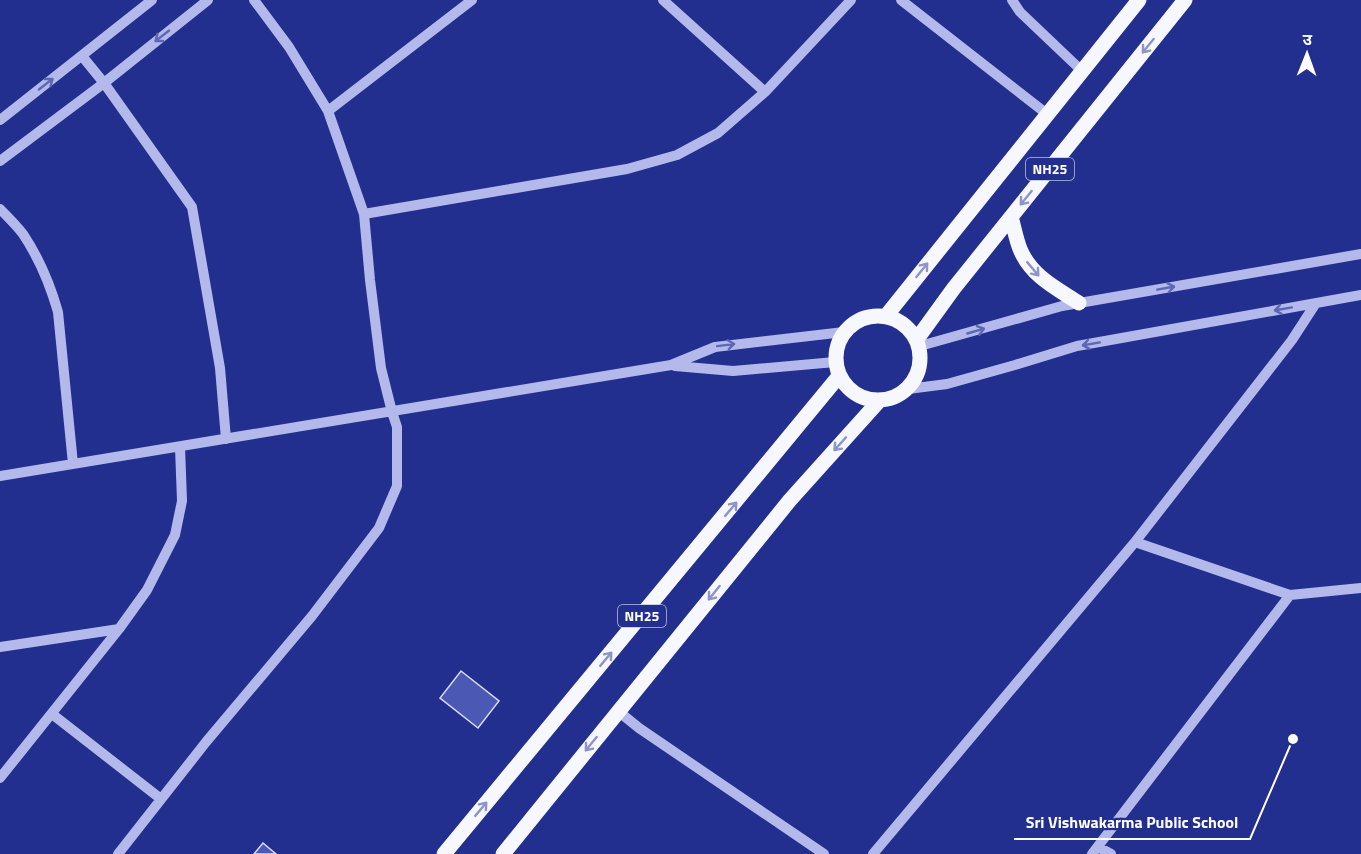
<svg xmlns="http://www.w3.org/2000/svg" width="1361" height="854" font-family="'Titillium Web','Noto Sans Devanagari',sans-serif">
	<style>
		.building { fill: #4b59b5; stroke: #d8dcf8; stroke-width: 1.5 }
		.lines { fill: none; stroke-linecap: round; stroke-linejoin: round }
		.minor { stroke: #b3baeb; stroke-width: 10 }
		.major { stroke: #f7f8ff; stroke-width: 15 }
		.oneway { stroke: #5d67b3 }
		.oneway2 { stroke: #8d94c6 }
		.labels { text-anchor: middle; stroke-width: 4.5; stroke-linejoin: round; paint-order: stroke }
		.shield { fill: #232f8e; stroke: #bdc1dd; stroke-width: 1.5 }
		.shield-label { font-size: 14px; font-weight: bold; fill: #fff }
		.leader { fill: none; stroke: #fff; stroke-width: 2 }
		.callout-dot { fill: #fff; stroke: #232f8e; stroke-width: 2 }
		.callout-label { font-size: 16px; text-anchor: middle; font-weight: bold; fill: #fff; stroke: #232f8e; stroke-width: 4.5; stroke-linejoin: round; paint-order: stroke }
	</style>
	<rect width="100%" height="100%" fill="#232f8e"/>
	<path class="building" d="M461,671L499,701L478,728L440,698Z
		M263,843L276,854H254Z"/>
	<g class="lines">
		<path class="minor" d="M663,0L765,92
			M901,0L1047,114
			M1012,0L1020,12L1082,71
			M82,56L104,83L192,207L220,368L226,439
			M328,111L472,0
			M0,120L152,0
			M0,161L104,83L208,0
			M0,209C8,217 16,225 23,234C39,258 50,284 58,312L73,464
			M364,214L627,169L677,155L718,133L765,92L851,0
			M920,346L1062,306L1361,254
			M675,366L733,371L835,362
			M908,389L947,384L1015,365L1077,346L1361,295
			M0,476L671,365L715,347L844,332
			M1135,542L1290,595L1361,588
			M0,647L119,629
			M618,711L639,728L824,854
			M52,714L161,799
			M0,778L119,629L147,590L175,535L182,501L180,447
			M1098,847L1111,854
			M118,854L206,742L312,616L379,528L397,486V427L392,412L381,368L370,280L364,214L328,111L289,47L254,0
			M873,854L1135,542L1292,340L1316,303
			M1092,854L1290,595"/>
		<path class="major" d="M1011,217C1014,227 1016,239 1020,249C1031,276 1056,288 1079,303
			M836 358a42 42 0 1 1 84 0a42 42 0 1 1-84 0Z
			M886,316L1139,0
			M917,339L954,288L1185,0
			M444,854L839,376
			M503,854L790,500L879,401"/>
	</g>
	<defs><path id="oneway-shaft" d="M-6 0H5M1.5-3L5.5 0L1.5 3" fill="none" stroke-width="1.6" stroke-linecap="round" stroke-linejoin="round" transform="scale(1.5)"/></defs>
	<g class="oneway">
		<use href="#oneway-shaft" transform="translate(162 36) rotate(142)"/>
		<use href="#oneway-shaft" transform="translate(46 84) rotate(-38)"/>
		<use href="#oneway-shaft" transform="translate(1166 288) rotate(-10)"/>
		<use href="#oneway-shaft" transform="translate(1283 309) rotate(170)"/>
		<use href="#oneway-shaft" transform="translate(976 331) rotate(-16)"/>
		<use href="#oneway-shaft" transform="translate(1091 344) rotate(170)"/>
		<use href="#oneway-shaft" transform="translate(726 345) rotate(-7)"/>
	</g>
	<g class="oneway2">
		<use href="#oneway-shaft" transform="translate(1148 46) rotate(129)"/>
		<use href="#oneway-shaft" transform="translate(1026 198) rotate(129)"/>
		<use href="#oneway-shaft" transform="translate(1033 269) rotate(50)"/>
		<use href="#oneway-shaft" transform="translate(922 270) rotate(-51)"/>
		<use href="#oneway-shaft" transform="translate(840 444) rotate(132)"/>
		<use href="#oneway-shaft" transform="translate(731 509) rotate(-50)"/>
		<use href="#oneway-shaft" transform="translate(714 593) rotate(129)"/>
		<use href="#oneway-shaft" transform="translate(606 659) rotate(-50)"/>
		<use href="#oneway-shaft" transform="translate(591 744) rotate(129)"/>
		<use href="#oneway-shaft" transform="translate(481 809) rotate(-50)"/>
	</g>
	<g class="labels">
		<g class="shield">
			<rect x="1026" y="158" width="48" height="22" rx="4.5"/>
			<rect x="618" y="605" width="48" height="22" rx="4.5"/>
		</g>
		<g class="shield-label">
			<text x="1050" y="174">NH25</text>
			<text x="642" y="621">NH25</text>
		</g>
	</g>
	<path class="leader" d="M1293 739L1250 839H1014"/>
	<circle class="callout-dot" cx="1293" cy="739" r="6"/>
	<g class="callout-label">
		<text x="1132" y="828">Sri Vishwakarma Public School</text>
	</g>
	<g transform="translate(1307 54) rotate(1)" stroke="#232f8e" stroke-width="4.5" paint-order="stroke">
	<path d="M0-4.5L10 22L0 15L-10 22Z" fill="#ffffff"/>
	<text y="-9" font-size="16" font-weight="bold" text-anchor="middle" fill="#ffffff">उ</text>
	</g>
</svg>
